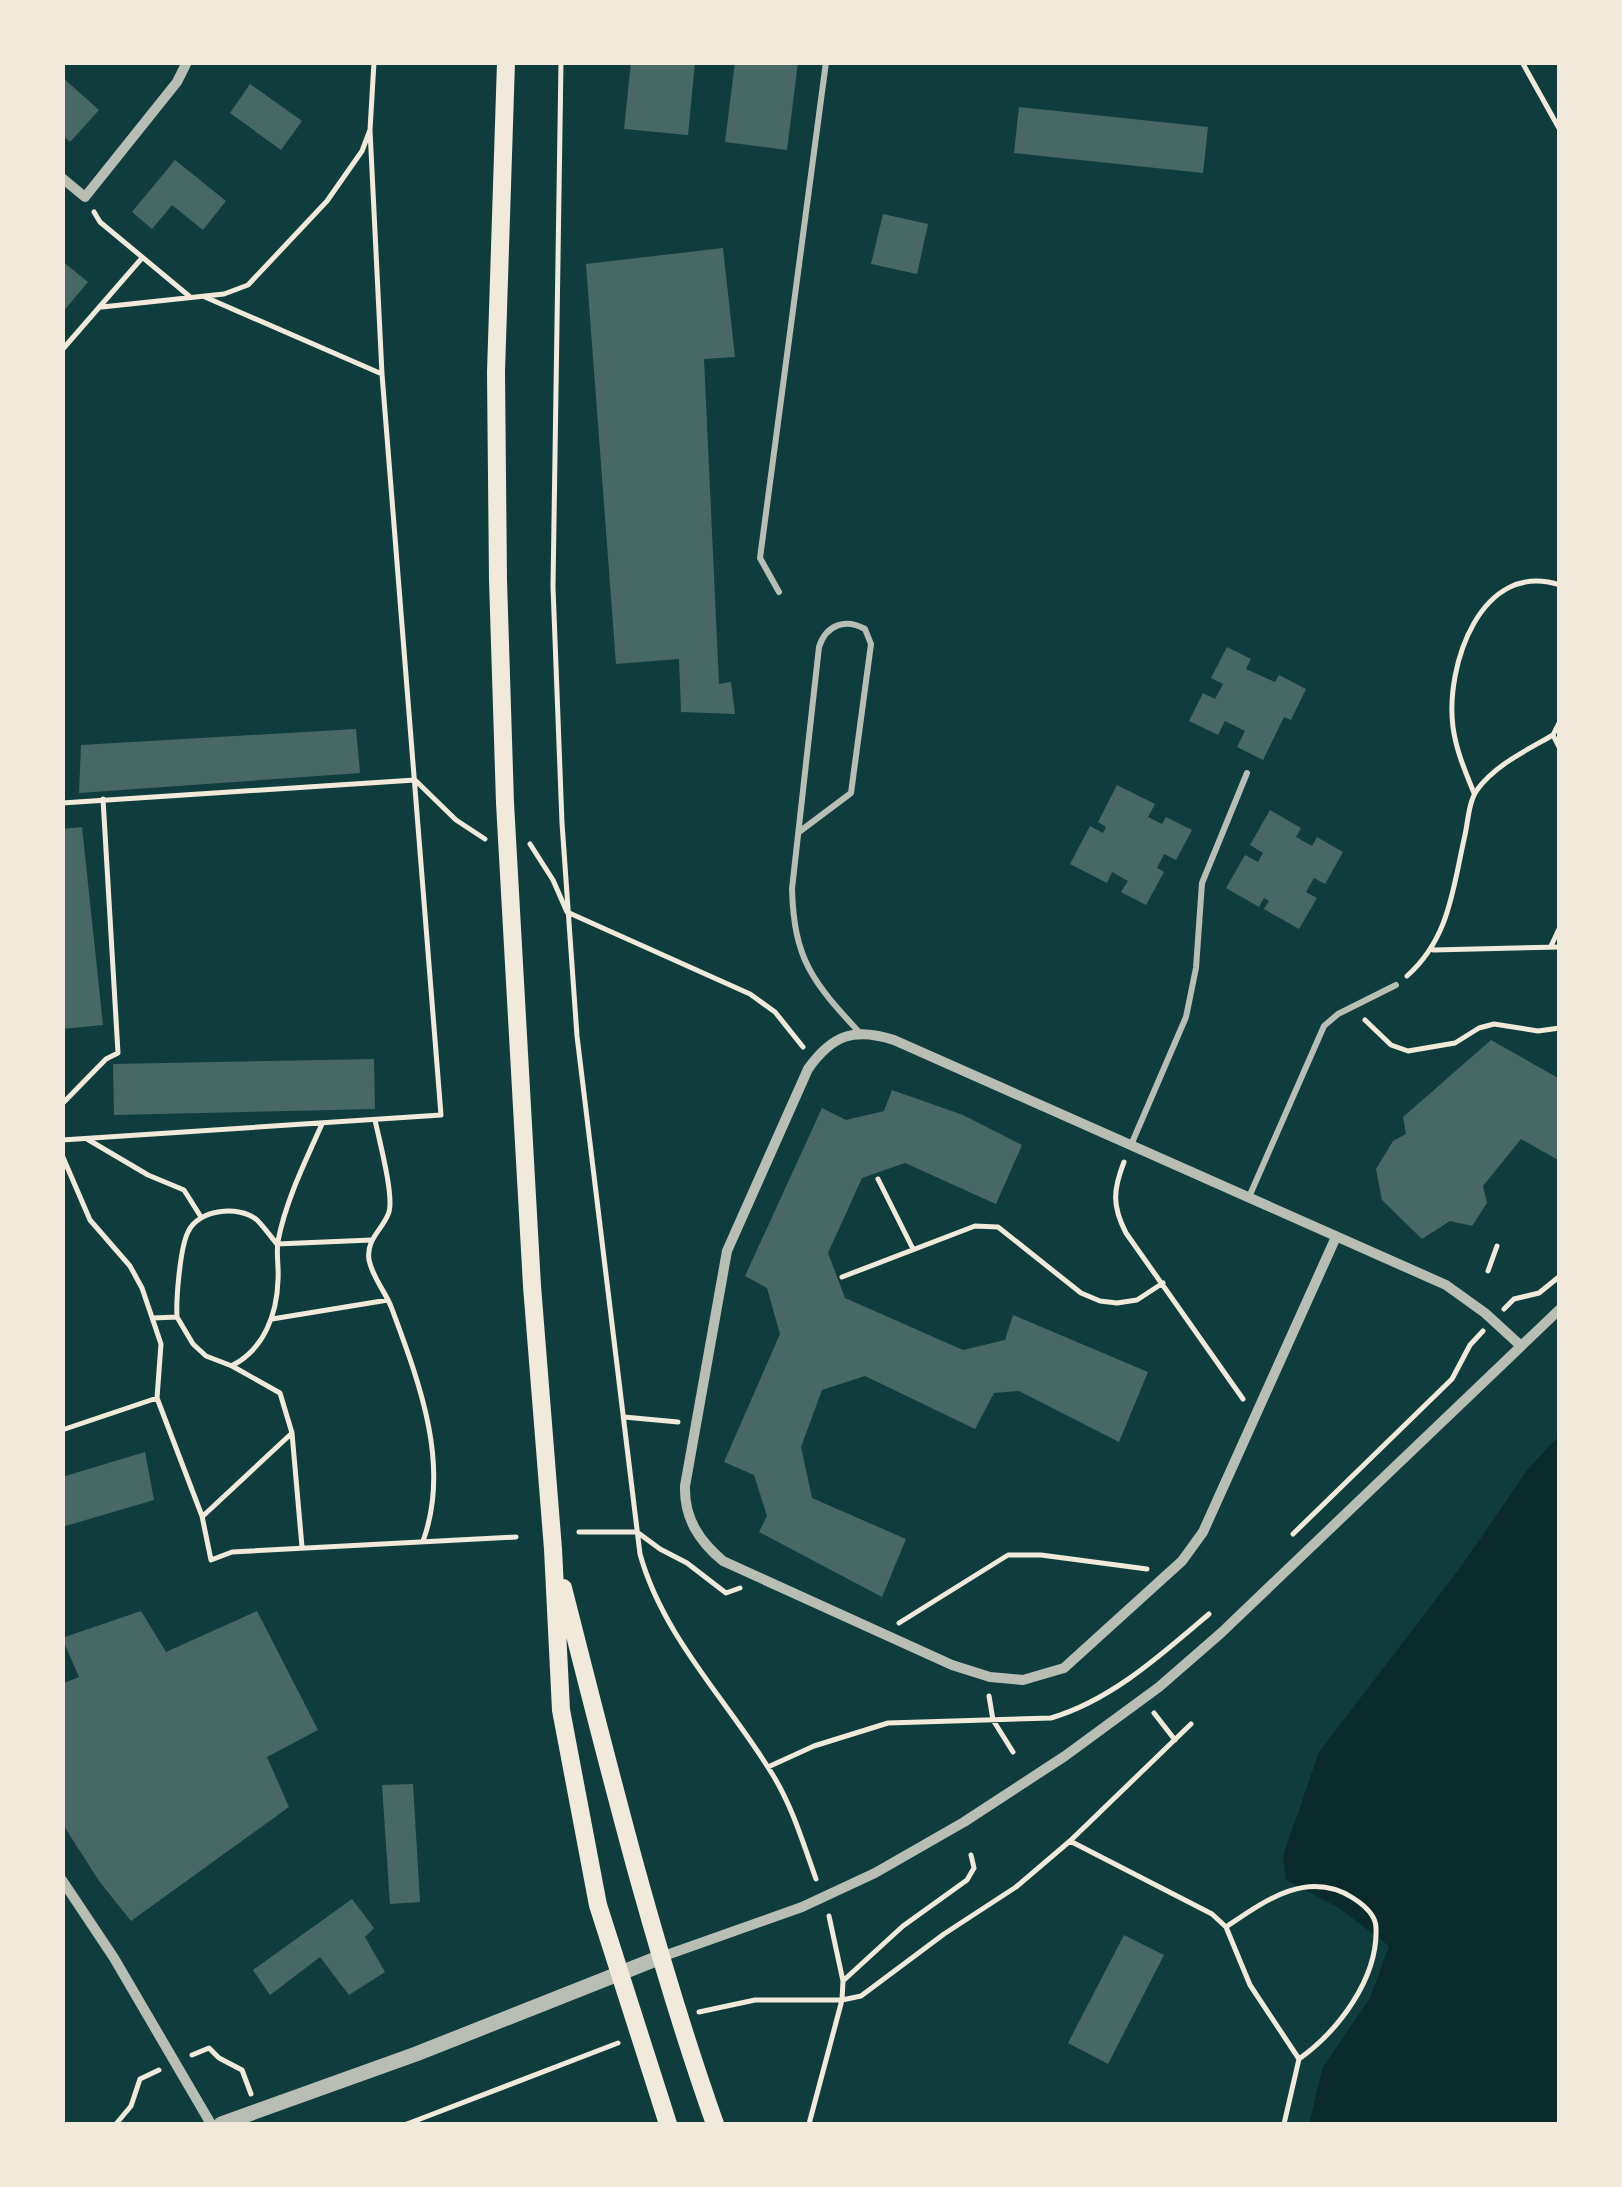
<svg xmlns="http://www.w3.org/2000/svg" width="1622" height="2187" font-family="Roboto,sans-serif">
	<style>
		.water { fill: #0a2a2b }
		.building { fill: #486865 }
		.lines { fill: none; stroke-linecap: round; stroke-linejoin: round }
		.path { stroke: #f1e9da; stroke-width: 5 }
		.service { stroke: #b8beb3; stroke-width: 6 }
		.minor { stroke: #b8beb3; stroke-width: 10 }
		.tertiary { stroke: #b8beb3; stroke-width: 15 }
		.secondary { stroke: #f1e9da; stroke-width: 18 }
	</style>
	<rect width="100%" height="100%" fill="#0f3d3e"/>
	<path class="water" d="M1559,1436V2124H1309L1323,2067L1370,1998L1389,1946L1339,1908L1286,1880L1283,1856L1319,1752L1460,1568L1528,1469Z"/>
	<path class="building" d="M631,62H695L688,135L624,129Z
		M735,62H798L787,150L725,142Z
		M62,77L99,110L70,142L62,135Z
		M250,84L302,121L281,150L230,113Z
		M1019,107L1208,127L1203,173L1014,153Z
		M175,160L226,201L203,230L172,205L152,229L132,212Z
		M883,214L928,224L917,274L871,264Z
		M723,248L735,357L704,359L719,684L731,682L735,714L681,712L679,659L616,664L586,264Z
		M62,261L88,282L62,313Z
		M1227,647L1251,659L1246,669L1275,682L1279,675L1306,689L1291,720L1284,717L1263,760L1237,747L1245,731L1225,721L1218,735L1189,721L1203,693L1215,699L1223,684L1211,678Z
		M356,729L360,773L79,793L81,745Z
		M1117,785L1155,804L1148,817L1162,824L1166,817L1192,830L1176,860L1164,854L1157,868L1164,872L1146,905L1121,892L1128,881L1112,872L1107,883L1070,864L1090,826L1103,833L1106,827L1098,822Z
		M1270,810L1301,828L1296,837L1312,846L1317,837L1343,852L1325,884L1314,878L1306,892L1317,898L1299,929L1264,909L1269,901L1264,898L1259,907L1226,888L1245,855L1258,862L1263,853L1250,845Z
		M82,827L103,1025L62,1029V829Z
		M1491,1040L1560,1079V1161L1521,1139L1483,1186L1487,1203L1472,1226L1450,1221L1422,1239L1382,1200L1376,1169L1393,1141L1406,1134L1403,1117Z
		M374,1059L375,1109L114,1115L113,1064Z
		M892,1090L963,1115L1022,1145L996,1204L905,1163L862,1178L828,1253L845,1298L963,1350L1005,1340L1013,1315L1148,1372L1119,1442L1019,1391L994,1393L975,1429L865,1376L822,1390L801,1447L812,1498L906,1539L882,1597L759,1532L767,1516L754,1475L724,1462L780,1334L767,1288L745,1276L822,1108L846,1120L884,1111Z
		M145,1452L154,1500L62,1527V1477Z
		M141,1611L166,1652L257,1611L318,1730L267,1757L289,1807L131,1921L99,1881L62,1823V1684L79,1677L62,1638Z
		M413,1784L420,1902L390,1904L382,1785Z
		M352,1899L374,1928L365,1937L385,1972L349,1995L320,1957L270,1995L253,1970Z
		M1124,1935L1164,1955L1108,2064L1068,2043Z"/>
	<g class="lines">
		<path class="path" d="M561,62L553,587L562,823L577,1036L640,1554C663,1637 727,1700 771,1772C792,1805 803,1843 816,1879
			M1522,62L1560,130
			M94,212L100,222L189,296
			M205,297L382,374
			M102,307L224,294L248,285L327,201L362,151L370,130L374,62
			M62,350L142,258
			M1553,735L1560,721
			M1474,793C1465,771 1456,750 1453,727C1445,666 1481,559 1560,585
			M62,803L415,780L456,820L485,839
			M530,844L553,880L567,912L750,994L775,1012L803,1047
			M1551,946L1560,927
			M1433,950L1560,947
			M1407,976C1450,938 1453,887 1465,835C1468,821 1469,801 1477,790C1495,765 1527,750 1553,735L1560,749
			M1365,1020L1391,1045L1408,1051L1455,1043L1479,1028L1494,1024L1538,1031L1560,1028
			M62,1104L106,1059L118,1053L103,799
			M375,1120C379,1139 394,1195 389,1212C383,1230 366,1238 369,1260C373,1279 386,1292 392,1309C419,1382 451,1465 423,1541
			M87,1139L148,1175L184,1190L201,1217
			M62,1140L441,1115L382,374L370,130
			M62,1155L90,1220L130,1266L142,1288L161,1344L157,1398L202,1516L211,1560L232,1552L516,1537
			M1124,1162C1113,1190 1112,1206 1126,1233L1243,1399
			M878,1179L913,1249
			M1488,1271L1497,1246
			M842,1277L975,1226L998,1227L1081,1293L1100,1301L1117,1303L1137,1300L1163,1283
			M1504,1309L1514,1299L1539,1293L1560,1276
			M177,1317C176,1299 180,1248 188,1232C198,1209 239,1205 257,1220C264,1227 271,1237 277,1244L371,1240
			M153,1318L177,1317L193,1344L206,1356L232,1366L280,1393L292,1433L302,1547
			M272,1319L388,1300
			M233,1365C264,1349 277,1314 278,1280C279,1267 276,1254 278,1241C286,1200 305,1162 322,1124
			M624,1417L678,1422
			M62,1430L157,1398
			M203,1516L292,1433
			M579,1532H637L660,1549L687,1563L726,1593L740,1588
			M1293,1534L1452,1379L1470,1345L1483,1331
			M899,1623L1008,1555H1041L1147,1569
			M989,1696L993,1720L1013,1752
			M1154,1713L1175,1740
			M768,1767L814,1746L888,1723L1051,1718C1112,1700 1162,1654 1209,1614
			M1070,1841L1212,1914L1226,1927L1250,1985L1299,2059C1338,2031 1378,1979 1376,1928C1376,1915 1364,1905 1353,1898C1308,1869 1264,1901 1226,1927
			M844,1980L903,1926L967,1880L974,1868L971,1855
			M699,2012L755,2000H842L861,1996L944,1934L1016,1887L1070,1841L1191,1724
			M192,2055L209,2048L219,2058L242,2070L251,2094
			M116,2124L131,2106L140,2079L159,2070
			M407,2124L618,2043
			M809,2124L842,2000L843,1981L829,1916
			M1284,2124L1299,2059"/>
		<path class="service" d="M779,592L760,558L826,62
			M799,832L851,793L871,644L865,629C845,618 826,625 819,647L792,889C794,960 813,982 859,1032
			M1131,1145L1186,1017L1196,968L1202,883L1247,773
			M1249,1197L1324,1026L1338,1014L1396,985"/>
		<path class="minor" d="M62,178L85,197L177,82L187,62
			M1336,1237L1203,1532L1182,1561L1064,1668L1023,1680L990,1677L952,1665L723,1561C699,1541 684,1518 685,1486L727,1251L808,1069C832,1035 854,1027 894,1040L1446,1285L1485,1313L1521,1346
			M62,1880L114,1958L211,2124
			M661,1957L802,1907L875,1873L964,1822L1065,1756L1159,1687L1221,1633L1560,1309"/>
		<path class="tertiary" d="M221,2124L416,2054L661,1957"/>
		<path class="secondary" d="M506,62L496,372L498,580L505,803L532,1286L553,1549L561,1710L598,1905L668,2124
			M563,1588C609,1768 653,1949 715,2124"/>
	</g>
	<rect width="1622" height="2187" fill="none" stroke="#f1e9da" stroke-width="130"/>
</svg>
